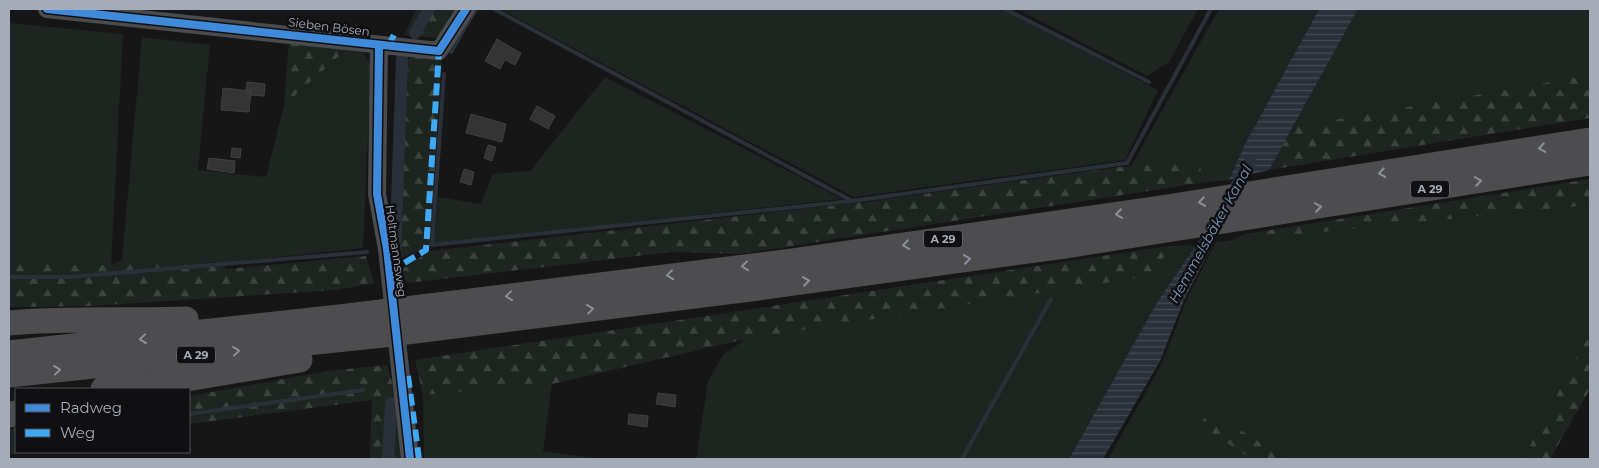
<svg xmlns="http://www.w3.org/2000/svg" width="1599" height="468" font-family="Montserrat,sans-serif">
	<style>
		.grass { fill: #1e2520 }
		.forest { fill: url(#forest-firs) }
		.water { fill: url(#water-rules) }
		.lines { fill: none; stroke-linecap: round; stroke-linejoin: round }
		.stream { stroke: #293039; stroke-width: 4 }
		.canal { stroke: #293039; stroke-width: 12 }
		.building { fill: #343435; stroke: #3e3f42 }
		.minor { stroke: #4a4b4f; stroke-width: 18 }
		.highway { stroke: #4d4d50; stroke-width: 25 }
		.quiet { stroke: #3fa9f5; stroke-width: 6; stroke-dasharray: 12 6; stroke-linecap: butt }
		.cycleway-casing { stroke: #101012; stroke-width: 11 }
		.cycleway { stroke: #408adc; stroke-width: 8 }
		.oneway { stroke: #8b8f99 }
		.labels { text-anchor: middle; stroke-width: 5; stroke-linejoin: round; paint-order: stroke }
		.shield { fill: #101012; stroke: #797c86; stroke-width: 1 }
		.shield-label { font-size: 11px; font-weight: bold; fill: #a6abb8 }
		.street-label { font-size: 12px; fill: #a6abb8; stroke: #101012 }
		.water-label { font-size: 14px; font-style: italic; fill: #7c96b5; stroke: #101012 }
	</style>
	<defs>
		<pattern id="forest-firs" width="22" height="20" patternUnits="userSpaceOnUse" patternTransform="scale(1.25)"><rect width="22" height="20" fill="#1e2520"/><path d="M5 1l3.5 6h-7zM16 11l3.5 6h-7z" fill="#3c423e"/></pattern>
		<pattern id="water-rules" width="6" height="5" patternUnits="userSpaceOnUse" patternTransform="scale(1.25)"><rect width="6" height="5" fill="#293039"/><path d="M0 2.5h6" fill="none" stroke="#454b54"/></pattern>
	</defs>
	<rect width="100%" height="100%" fill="#161616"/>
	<path class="grass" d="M500,9H1002L1158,90L1125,160L854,197Z
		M1017,9H1198L1169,62L1147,76Z
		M1219,9H1319L1246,142L1229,180L1200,183L1201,163L1130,168Z
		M1358,9H1590V75L1293,127Z
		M9,23L123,34L111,265L9,263Z
		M142,37L210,45L198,170L266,177L284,105L346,50L364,53L371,67L363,248L221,263L122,260Z
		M605,77L842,199L434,244L438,197L481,204L493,174L530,171Z
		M1590,205V332L1523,459H1287L1210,411L1199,425L1251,459H1108L1161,365L1188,297L1216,242Z
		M1196,245L1156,304L1069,459H696L708,381L724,354L746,339L1155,275L1168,246Z
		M552,384L543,451L599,459H424L423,395Z"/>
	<path class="forest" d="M416,9H457L440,38L404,35Z
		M289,41L346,50L284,105Z
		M413,53L442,61L430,245L399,259L407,60Z
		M1590,75V118L1269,170L1293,127Z
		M1201,163L1200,183L740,254L671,252L407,283L399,271L430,251L873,201L1120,167Z
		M1590,179V205L1230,241L1245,234Z
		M1168,246L1156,275L746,339L552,384L423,395L415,360Z
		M366,256L374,283L336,290L90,306L9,307V263L111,265L122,260L221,263L226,269Z
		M1590,332V389L1550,459H1523Z
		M387,365L397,399L404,459H370L372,400L189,424V396L328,371Z
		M1210,411L1287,459H1251L1199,425Z
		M16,428V452H25L9,455V430Z"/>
	<path class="water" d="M1319,9H1358L1269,170L1229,180L1246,142Z
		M1214,242L1184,300L1160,361L1103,459H1069L1156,304L1196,245Z"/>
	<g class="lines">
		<path class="stream" d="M494,9L852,201L1127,163L1211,9
			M1005,9L1149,82
			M451,52L476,9
			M444,74L432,245L852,201
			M9,277H69L367,252
			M189,414L363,390
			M962,459L1051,299"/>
		<path class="canal" d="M415,33L429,9
			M1230,197L1250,162
			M1196,258L1217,221
			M395,259L402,59
			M388,459L391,403"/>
	</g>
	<path class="building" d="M497,39L521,53L515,65L505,60L500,69L485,61Z
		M247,82L265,84L264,96L250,95L251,91L246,90Z
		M223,88L251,91L249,112L221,110Z
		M537,106L555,116L548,129L530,119Z
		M471,114L506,124L502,142L466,133Z
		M488,145L496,147L492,161L484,158Z
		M232,148L241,149L240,158L231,157Z
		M209,158L235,161L234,173L207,169Z
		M464,169L474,172L471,185L460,182Z
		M658,393L676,395L675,407L656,404Z
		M629,414L648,416L647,427L628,424Z"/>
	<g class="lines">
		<path class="minor" d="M47,9L439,51L466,9
			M379,45L377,194L387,249L410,459"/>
		<path class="highway" d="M9,323C67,318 127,321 186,319
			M9,353L348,316L793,261L1167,207L1590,140
			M9,375L383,335L758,288L1065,246L1590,163
			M103,389L143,385
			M127,389L300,360
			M9,415L16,413"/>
		<path class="quiet" d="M389,46L395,32
			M389,272L426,250L439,51
			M408,376L419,459"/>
		<g class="cycleway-casing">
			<path id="cycleway" d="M47,9L439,51L466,9
				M379,45L377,194L387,249L410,459"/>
		</g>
		<use href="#cycleway" class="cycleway"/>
	</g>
	<defs><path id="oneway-chevron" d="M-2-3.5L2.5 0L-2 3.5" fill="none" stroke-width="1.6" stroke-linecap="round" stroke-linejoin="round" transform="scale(1.25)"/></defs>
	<g class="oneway">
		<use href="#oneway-chevron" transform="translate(1542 148) rotate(171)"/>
		<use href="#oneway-chevron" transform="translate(1382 173) rotate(171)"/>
		<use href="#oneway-chevron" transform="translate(1478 181) rotate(-9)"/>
		<use href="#oneway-chevron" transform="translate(1202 202) rotate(171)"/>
		<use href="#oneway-chevron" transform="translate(1318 207) rotate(-9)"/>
		<use href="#oneway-chevron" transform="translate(1119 214) rotate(172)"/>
		<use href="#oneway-chevron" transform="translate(906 245) rotate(172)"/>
		<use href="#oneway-chevron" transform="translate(967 259) rotate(-8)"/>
		<use href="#oneway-chevron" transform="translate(745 266) rotate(174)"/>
		<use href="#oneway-chevron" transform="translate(670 275) rotate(173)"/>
		<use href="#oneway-chevron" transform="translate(806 281) rotate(-8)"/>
		<use href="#oneway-chevron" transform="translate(509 296) rotate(173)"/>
		<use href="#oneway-chevron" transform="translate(590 309) rotate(-7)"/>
		<use href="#oneway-chevron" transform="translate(143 339) rotate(174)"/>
		<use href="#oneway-chevron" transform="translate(236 351) rotate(-6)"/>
		<use href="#oneway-chevron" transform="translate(57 370) rotate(-6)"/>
	</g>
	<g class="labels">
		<g class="shield">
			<rect x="1411" y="180.5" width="38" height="17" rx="4"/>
			<rect x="924" y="230.5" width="38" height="17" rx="4"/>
			<rect x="177" y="346.5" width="38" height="17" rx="4"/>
		</g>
		<g class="shield-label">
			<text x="1430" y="193">A 29</text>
			<text x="943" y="243">A 29</text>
			<text x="196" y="359">A 29</text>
		</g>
		<g class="street-label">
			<text transform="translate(329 27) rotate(7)" y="4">Sieben Bösen</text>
			<text transform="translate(396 251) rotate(82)" y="4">Holtmannsweg</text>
		</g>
		<g class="water-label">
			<text transform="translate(1210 234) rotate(-61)" y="5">Hemmelsbäker Kanal</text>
		</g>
	</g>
	<rect width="1599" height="468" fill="none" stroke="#a6abb8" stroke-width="20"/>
	<rect x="15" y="388" width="175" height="65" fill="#101012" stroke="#4c4e54"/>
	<rect x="25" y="404" width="25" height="8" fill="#408adc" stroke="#4c4e54"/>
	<text x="60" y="413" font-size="15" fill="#a6abb8">Radweg</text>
	<rect x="25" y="429" width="25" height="8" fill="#3fa9f5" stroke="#4c4e54"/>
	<text x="60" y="438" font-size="15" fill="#a6abb8">Weg</text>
</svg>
